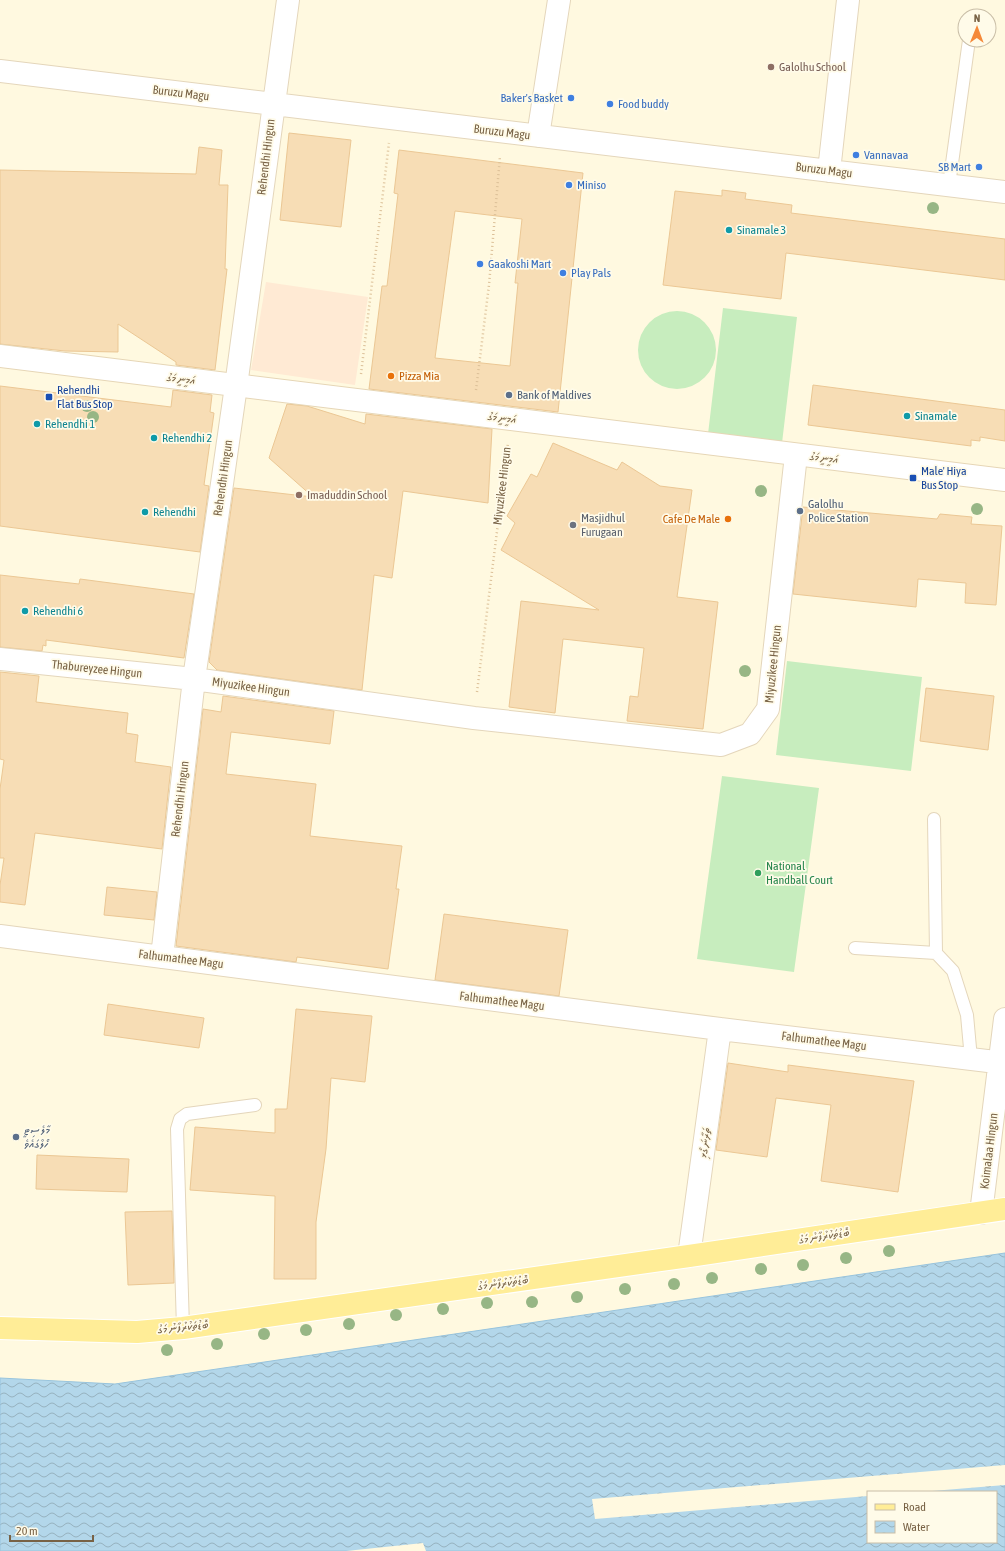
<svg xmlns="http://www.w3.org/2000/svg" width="1005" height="1551" font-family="'Asap Condensed','Noto Sans Thaana',sans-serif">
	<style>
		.commercial { fill: #ffead4 }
		.garden { fill: #c7edbe }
		.water { fill: url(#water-waves); stroke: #98c4dd; fill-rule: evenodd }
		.pier { fill: #fff9e0 }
		.building { fill: #f7ddb5; stroke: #ebc794; fill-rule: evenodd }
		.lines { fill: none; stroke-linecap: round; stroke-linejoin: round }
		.lane-casing { stroke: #e4d6bb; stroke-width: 14 }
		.street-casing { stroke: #e4d6bb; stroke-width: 24 }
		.secondary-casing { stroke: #e6d6b6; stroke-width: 24 }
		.primary-casing { stroke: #fff; stroke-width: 24 }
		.path { stroke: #dcc098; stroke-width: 2.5; stroke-dasharray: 1 3; stroke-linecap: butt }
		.lane { stroke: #fff; stroke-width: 12 }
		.street { stroke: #fff; stroke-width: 22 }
		.secondary { stroke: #fff; stroke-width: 22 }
		.primary { stroke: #ffed97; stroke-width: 22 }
		.tree { fill: #97b685 }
		.education-dot { fill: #8d6e63; stroke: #fffbe9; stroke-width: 1.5 }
		.shop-dot { fill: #3f7fe0; stroke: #fffbe9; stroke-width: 1.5 }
		.culture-dot { fill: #0f9aa8; stroke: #fffbe9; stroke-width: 1.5 }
		.food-dot { fill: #e8710a; stroke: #fffbe9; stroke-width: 1.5 }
		.service-dot { fill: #5c6f8a; stroke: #fffbe9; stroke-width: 1.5 }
		.transit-dot { fill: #1a4fb4; stroke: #fffbe9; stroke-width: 1.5 }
		.worship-dot { fill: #6b7280; stroke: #fffbe9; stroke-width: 1.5 }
		.leisure-dot { fill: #2e9e5b; stroke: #fffbe9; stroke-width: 1.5 }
		.labels { text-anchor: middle; stroke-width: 3.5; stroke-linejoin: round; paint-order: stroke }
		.education-label { font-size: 12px; fill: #785e54; stroke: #fffbe9; text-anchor: start }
		.street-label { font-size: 12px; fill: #786245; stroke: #fffbe9 }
		.shop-label { font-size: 12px; fill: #366cbe; stroke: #fffbe9; text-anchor: start }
		.culture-label { font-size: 12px; fill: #0d838f; stroke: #fffbe9; text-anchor: start }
		.food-label { font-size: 12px; fill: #c56008; stroke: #fffbe9; text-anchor: start }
		.transit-label { font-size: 12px; fill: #164399; stroke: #fffbe9; text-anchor: start }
		.service-label { font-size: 12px; fill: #4e5e75; stroke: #fffbe9; text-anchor: start }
		.worship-label { font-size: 12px; fill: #5b616d; stroke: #fffbe9; text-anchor: start }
		.leisure-label { font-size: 12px; fill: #27864d; stroke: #fffbe9; text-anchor: start }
	</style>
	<defs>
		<pattern id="water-waves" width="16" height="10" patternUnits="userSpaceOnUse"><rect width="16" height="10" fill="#b3d7ea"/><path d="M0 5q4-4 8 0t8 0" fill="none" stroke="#96b2bf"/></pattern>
	</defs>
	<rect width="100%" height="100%" fill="#fff9e0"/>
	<path class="commercial" d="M266,282L368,297L355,385L251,370Z"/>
	<path class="garden" d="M723,308L797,317L782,443L708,434Z
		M638 350a39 39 0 1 1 78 0a39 39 0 1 1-78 0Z
		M787,661L922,677L911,771L776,755Z
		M722,776L819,788L794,972L697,959Z"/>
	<path class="water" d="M1005,1253V1551H0V1378L115,1384ZM868,1492H996V1542H868Z"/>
	<path class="pier" d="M1005,1465V1485L920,1492H868V1496L595,1519L592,1499Z
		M423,1543L426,1551H346Z"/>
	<path class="building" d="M289,133L351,140L341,227L280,220Z
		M199,147L222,150L219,185H228L225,269H227L215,370L176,365V362L118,324V352L65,351L0,344V170L196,174Z
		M399,150L583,173L558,412L369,389L382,286H387L398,194L394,193ZM455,211L522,219L515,283H518L510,366L435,358Z
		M722,190L746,193L745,199L792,205L791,213L1005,239V280L786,253L781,299L663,285L675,191L722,196Z
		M813,385L1005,410V441L980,437V441L971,440V446L808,425Z
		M0,386L171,407L173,390L212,395L210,412L214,413L204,485L209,486L200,552L0,526Z
		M287,404L307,406L365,424L366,414L492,429L488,503L403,491L392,578L374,575L362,690L217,670L209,662L234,488L313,497L269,458Z
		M553,443L617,470L622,462L660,486L692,490L677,597L718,602L703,729L627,721L630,696L638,697L644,648L563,639L555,713L509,707L521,601L599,610L501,550L515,523L507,516L531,474L537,477Z
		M803,507L937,519L940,514L972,517L971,524L1002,526L996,605L965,603L966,583L918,579L916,607L793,594Z
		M0,575L79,584L80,579L194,594L184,658L46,640V646L43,645L42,651L0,647Z
		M0,672L39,676L36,702L128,713L126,733L138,735L135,762L171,767L162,849L35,833L25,905L0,902V885L4,858H0V789L4,760L0,759Z
		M926,688L994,696L988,750L920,741Z
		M223,696L334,711L330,744L231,732L226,774L316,784L310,836L402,846L396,889H399L388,969L297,957L296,962L176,946L203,709L221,712Z
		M107,887L157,892L154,920L104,915Z
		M444,914L568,930L559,996L435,980Z
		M108,1004L204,1018L199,1048L104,1035Z
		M296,1009L372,1016L365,1082L331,1078L326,1149L316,1222V1279H274L275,1196L190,1190L195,1127L275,1133V1109H287Z
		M728,1063L788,1072V1065L914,1081L898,1192L821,1181L831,1105L776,1098L767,1157L716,1150Z
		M37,1155L129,1159L127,1192L36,1189Z
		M172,1211L174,1283L128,1285L125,1212Z"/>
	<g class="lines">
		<g class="lane-casing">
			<path id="lane" d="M949,185L969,40
				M934,819L936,953L953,971L967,1015L971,1059
				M855,948L936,953
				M183,1328L177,1129L180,1119L187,1114L255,1105"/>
		</g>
		<g class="street-casing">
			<path id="street" d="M0,71L1005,192
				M538,136L559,0
				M829,171L848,0
				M0,659L194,679L474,718L721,745L750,734L768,709L796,455
				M0,936L720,1029L1005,1063
				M162,957L194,679L236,386L288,0
				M981,1213L1005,1019
				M689,1256L720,1029"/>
		</g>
		<g class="secondary-casing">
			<path id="secondary" d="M0,356L1005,480"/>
		</g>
		<g class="primary-casing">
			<path id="primary" d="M0,1328L137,1332L183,1328L689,1256L1005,1209"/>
		</g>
		<path class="path" d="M361,374L389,143
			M476,390L489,285L500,156
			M477,692L508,443"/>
		<use href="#lane" class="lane"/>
		<use href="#street" class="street"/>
		<use href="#secondary" class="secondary"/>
		<use href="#primary" class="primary"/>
	</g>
	<g class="tree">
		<circle cx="933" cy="208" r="6"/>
		<circle cx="87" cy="406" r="6"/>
		<circle cx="93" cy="417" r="6"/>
		<circle cx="761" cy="491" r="6"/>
		<circle cx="977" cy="509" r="6"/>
		<circle cx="745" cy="671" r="6"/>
		<circle cx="889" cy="1251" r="6"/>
		<circle cx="846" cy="1258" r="6"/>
		<circle cx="803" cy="1265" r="6"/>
		<circle cx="761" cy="1269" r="6"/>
		<circle cx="712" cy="1278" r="6"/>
		<circle cx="674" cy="1284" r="6"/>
		<circle cx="625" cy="1289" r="6"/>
		<circle cx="577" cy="1297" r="6"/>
		<circle cx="532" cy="1302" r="6"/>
		<circle cx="487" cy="1303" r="6"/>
		<circle cx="443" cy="1309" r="6"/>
		<circle cx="396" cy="1315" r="6"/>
		<circle cx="349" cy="1324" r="6"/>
		<circle cx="306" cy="1330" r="6"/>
		<circle cx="264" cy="1334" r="6"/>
		<circle cx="217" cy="1344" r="6"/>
		<circle cx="167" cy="1350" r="6"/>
	</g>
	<g class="education-dot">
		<circle cx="771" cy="67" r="4"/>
		<circle cx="299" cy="495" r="4"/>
	</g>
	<g class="shop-dot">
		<circle cx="571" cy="98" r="4"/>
		<circle cx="610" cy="104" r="4"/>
		<circle cx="856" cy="155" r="4"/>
		<circle cx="979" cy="167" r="4"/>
		<circle cx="569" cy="185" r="4"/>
		<circle cx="480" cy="264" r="4"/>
		<circle cx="563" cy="273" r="4"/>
	</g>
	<g class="culture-dot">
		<circle cx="729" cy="230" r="4"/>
		<circle cx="907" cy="416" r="4"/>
		<circle cx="37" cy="424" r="4"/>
		<circle cx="154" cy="438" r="4"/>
		<circle cx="145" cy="512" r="4"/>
		<circle cx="25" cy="611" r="4"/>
	</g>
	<g class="food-dot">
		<circle cx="391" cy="376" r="4"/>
		<circle cx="728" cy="519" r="4"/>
	</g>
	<g class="service-dot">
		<circle cx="509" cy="395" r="4"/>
		<circle cx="800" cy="511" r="4"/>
		<circle cx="16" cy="1137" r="4"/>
	</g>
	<g class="transit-dot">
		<rect x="45" y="393" width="8" height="8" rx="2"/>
		<rect x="909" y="474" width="8" height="8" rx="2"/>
	</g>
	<circle class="worship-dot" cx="573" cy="525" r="4"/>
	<circle class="leisure-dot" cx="758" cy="873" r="4"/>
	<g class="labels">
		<g class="education-label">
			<text x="779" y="71">Galolhu School</text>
			<text x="307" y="499">Imaduddin School</text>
		</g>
		<g class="street-label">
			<text transform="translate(181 93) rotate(7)" y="4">Buruzu Magu</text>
			<text transform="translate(502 132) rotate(7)" y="4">Buruzu Magu</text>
			<text transform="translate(266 157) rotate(-83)" y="4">Rehendhi Hingun</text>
			<text transform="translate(824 170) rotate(7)" y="4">Buruzu Magu</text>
			<text transform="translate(181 379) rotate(7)" y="4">އަމީނީ މަގު</text>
			<text transform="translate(502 418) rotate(7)" y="4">އަމީނީ މަގު</text>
			<text transform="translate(824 458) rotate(7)" y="4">އަމީނީ މަގު</text>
			<text transform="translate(223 478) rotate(-82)" y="4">Rehendhi Hingun</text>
			<text transform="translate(502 486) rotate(-83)" y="4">Miyuzikee Hingun</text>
			<text transform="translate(773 664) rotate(-84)" y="4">Miyuzikee Hingun</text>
			<text transform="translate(97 669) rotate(6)" y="4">Thabureyzee Hingun</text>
			<text transform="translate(251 687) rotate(8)" y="4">Miyuzikee Hingun</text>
			<text transform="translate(180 799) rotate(-83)" y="4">Rehendhi Hingun</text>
			<text transform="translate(181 959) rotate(7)" y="4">Falhumathee Magu</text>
			<text transform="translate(502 1001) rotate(7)" y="4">Falhumathee Magu</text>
			<text transform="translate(824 1041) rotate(7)" y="4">Falhumathee Magu</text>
			<text transform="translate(705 1143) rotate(-82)" y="4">ތަރާނަ ގޯޅި</text>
			<text transform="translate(989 1151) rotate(-83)" y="4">Koimalaa Hingun</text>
			<text transform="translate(824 1236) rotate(-9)" y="4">ބޮޑުތަކުރުފާނު މަގު</text>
			<text transform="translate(503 1283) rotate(-8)" y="4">ބޮޑުތަކުރުފާނު މަގު</text>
			<text transform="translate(183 1327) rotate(-6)" y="4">ބޮޑުތަކުރުފާނު މަގު</text>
		</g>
		<g class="shop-label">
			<text x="563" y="102" text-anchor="end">Baker's Basket</text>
			<text x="618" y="108">Food buddy</text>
			<text x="864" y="159">Vannavaa</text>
			<text x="971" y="171" text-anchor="end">SB Mart</text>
			<text x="577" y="189">Miniso</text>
			<text x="488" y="268">Gaakoshi Mart</text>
			<text x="571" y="277">Play Pals</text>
		</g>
		<g class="culture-label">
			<text x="737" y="234">Sinamale 3</text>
			<text x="915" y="420">Sinamale</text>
			<text x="45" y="428">Rehendhi 1</text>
			<text x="162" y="442">Rehendhi 2</text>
			<text x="153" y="516">Rehendhi</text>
			<text x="33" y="615">Rehendhi 6</text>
		</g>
		<g class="food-label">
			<text x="399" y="380">Pizza Mia</text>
			<text x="720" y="523" text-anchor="end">Cafe De Male</text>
		</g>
		<g class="transit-label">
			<text x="57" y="394">Rehendhi<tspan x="57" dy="14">Flat Bus Stop</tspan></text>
			<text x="921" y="475">Male' Hiya<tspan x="921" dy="14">Bus Stop</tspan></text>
		</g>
		<g class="service-label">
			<text x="517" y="399">Bank of Maldives</text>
			<text x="808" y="508">Galolhu<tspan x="808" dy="14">Police Station</tspan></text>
			<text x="24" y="1134">މާލެ ސިޓީ<tspan x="24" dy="14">ހޯލްގައެވެ</tspan></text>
		</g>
		<g class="worship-label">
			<text x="581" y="522">Masjidhul<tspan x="581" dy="14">Furugaan</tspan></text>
		</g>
		<g class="leisure-label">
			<text x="766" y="870">National<tspan x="766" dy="14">Handball Court</tspan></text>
		</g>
	</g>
	<rect x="867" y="1491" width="130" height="52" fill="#fffbe9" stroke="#c9bea7"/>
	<rect x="875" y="1504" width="20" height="6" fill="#ffed97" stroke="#c9bea7"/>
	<text x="903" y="1511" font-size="12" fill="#786245">Road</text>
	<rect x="875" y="1521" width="20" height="12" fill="url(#water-waves)" stroke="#c9bea7"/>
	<text x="903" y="1531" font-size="12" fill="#786245">Water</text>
	<g transform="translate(977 28) rotate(1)"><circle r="19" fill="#fffbe9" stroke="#c9bea7"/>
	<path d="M0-3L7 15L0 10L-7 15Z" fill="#f58939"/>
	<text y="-6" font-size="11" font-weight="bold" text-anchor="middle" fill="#786245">N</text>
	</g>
	<path d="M10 1535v6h83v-6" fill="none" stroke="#786245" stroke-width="2"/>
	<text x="16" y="1535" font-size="12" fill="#786245" stroke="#fffbe9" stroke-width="3" paint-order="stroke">20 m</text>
</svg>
